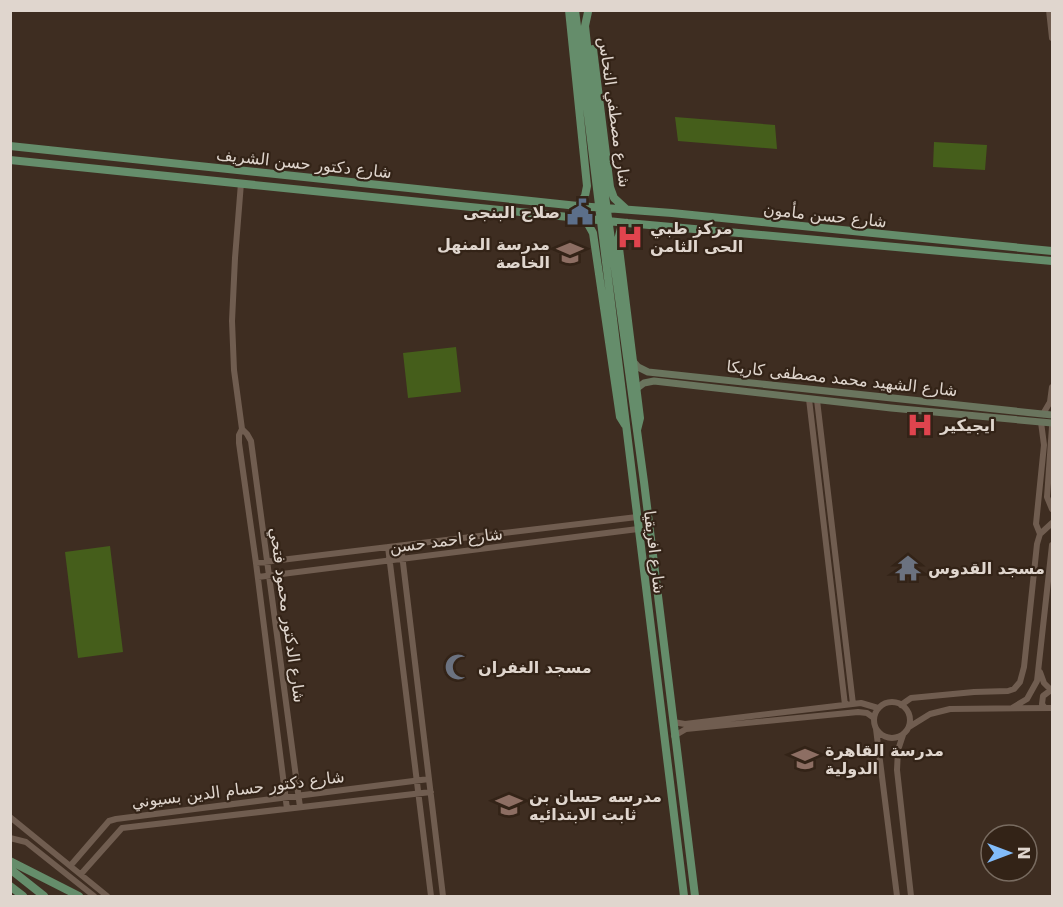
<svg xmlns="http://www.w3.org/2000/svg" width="1063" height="907" font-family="'DejaVu Sans',Vazirmatn,sans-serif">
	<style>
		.green { fill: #455e1b }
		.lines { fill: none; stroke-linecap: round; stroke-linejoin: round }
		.tertiary { stroke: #705d50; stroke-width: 6 }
		.secondary { stroke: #6a755e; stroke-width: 7 }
		.primary { stroke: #658d6b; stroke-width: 8 }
		.labels { text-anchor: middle; stroke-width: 4.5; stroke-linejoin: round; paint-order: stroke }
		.street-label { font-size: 16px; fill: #e0d6ce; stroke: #332317 }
		.poi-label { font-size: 16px; font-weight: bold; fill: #e0d6ce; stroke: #332317; text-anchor: start }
	</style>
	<rect width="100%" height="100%" fill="#3e2d21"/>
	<path class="green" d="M675,117L775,125L777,149L678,141Z
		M934,142L987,145L985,170L933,167Z
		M456,347L461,392L408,398L403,353Z
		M110,546L123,652L78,658L65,552Z"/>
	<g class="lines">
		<path class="tertiary" d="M1049,10L1052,38
			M241,183L235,258L232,321L234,370L242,429L239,435V443L256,563L287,809
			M809,399L845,705
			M817,400L853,704
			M1043,414L1050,402L1052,387
			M1052,427L1047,497L1052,509
			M242,429L247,434L251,441L300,807
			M1040,534L1036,524L1044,445L1041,422
			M401,546L443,896
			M388,547L431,896
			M256,563L637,517
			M258,577L638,529
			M1040,672L1044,683L1052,691
			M874 720a18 18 0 1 1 36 0a18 18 0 1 1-36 0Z
			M901,705L911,698L974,692L1008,691L1014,689L1020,682L1024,667L1037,544L1040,534L1052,523
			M1012,708L1027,699L1037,681L1052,545
			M1045,708L1042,704L1043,696L1051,690
			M673,722L685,724L861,703L878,708
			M909,727L930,714L950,709L1052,708
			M876,729L897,896
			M903,735L898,750L897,770L911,896
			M674,736L686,729L858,712L867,713L874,718
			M10,817L107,896
			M10,838L26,842L94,896
			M71,865L109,821L116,819L429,779
			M81,874L122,828L431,792"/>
		<path class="secondary" d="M633,361L638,367L648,372L1052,415
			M636,389L644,383L654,381L891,408L1052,423"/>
		<path class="primary" d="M569,10L587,186L585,196L578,206
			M575,10L684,896
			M588,12L585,26L597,137L644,482L695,896
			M593,49L610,187L614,198L626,209
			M10,146L578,206L672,213L1052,251
			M10,160L627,223L1052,261
			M582,218L588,224L593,233L620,417L625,425
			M627,223L621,228L618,240L640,418L637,430
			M10,861L79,896
			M10,869L44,896
			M10,886L23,896"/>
	</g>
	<defs>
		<g id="civic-bare" transform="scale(2.07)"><path d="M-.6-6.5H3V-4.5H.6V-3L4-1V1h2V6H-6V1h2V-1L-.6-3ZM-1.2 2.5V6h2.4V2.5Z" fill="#5c6f8a" stroke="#332317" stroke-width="2.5" paint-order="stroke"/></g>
		<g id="hospital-bare" transform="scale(2.07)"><path d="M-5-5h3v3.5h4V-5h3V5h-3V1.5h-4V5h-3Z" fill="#e0444e" stroke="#332317" stroke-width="2.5" paint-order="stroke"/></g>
		<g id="school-bare" transform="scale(2.07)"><path d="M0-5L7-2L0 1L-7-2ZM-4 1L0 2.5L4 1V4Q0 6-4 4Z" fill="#8d6e63" stroke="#332317" stroke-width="2.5" paint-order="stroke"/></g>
		<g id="temple-bare" transform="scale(2.07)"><path d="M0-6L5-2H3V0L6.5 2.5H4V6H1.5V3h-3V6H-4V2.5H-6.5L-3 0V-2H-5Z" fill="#6b7280" stroke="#332317" stroke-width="2.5" paint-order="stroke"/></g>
		<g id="mosque-bare" transform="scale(2.07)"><path d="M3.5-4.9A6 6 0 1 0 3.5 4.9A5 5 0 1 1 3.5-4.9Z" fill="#6b7280" stroke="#332317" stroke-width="2.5" paint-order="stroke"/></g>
	</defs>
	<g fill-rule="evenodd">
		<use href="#civic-bare" x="580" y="212"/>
		<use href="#hospital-bare" x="630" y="237"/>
		<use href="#school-bare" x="570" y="253"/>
		<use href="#hospital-bare" x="920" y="425"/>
		<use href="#temple-bare" x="908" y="568"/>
		<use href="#mosque-bare" x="458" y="667"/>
		<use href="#school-bare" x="805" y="759"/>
		<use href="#school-bare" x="509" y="805"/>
	</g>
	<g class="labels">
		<g class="street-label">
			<text transform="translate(615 112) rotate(82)" y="6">شارع مصطفي النحاس</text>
			<text transform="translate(304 163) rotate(6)" y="6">شارع دكتور حسن الشريف</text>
			<text transform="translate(825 215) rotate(6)" y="6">شارع حسن مأمون</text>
			<text transform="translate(842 378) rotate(6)" y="6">شارع الشهيد محمد مصطفى كاريكا</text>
			<text transform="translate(446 540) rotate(-7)" y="6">شارع احمد حسن</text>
			<text transform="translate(655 552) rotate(83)" y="6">شارع افريقيا</text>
			<text transform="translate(288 615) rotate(82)" y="6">شارع الدكتور محمود فتحي</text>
			<text transform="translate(238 789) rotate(-7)" y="6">شارع دكتور حسام الدين بسيوني</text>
		</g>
		<g class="poi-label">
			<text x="560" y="218" text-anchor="end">صلاح البنجى</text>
			<text x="650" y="234">مركز طبي<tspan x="650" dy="18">الحى الثامن</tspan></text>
			<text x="550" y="250" text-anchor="end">مدرسة المنهل<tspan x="550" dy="18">الخاصة</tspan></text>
			<text x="940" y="431">ايجيكير</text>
			<text x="928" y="574">مسجد القدوس</text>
			<text x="478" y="673">مسجد الغفران</text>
			<text x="825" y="756">مدرسة القاهرة<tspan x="825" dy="18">الدولية</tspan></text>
			<text x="529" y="802">مدرسه حسان بن<tspan x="529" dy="18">ثابت الابتدائيه</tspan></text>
		</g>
	</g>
	<rect width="1063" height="907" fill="none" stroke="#e0d6ce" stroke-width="24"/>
	<g transform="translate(1009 853) rotate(90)"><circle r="28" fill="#332317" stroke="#786b60" stroke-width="1.5"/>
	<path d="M0-4.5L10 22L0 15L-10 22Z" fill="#82bcfa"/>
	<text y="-9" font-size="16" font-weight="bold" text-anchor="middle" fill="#e0d6ce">N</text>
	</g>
</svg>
